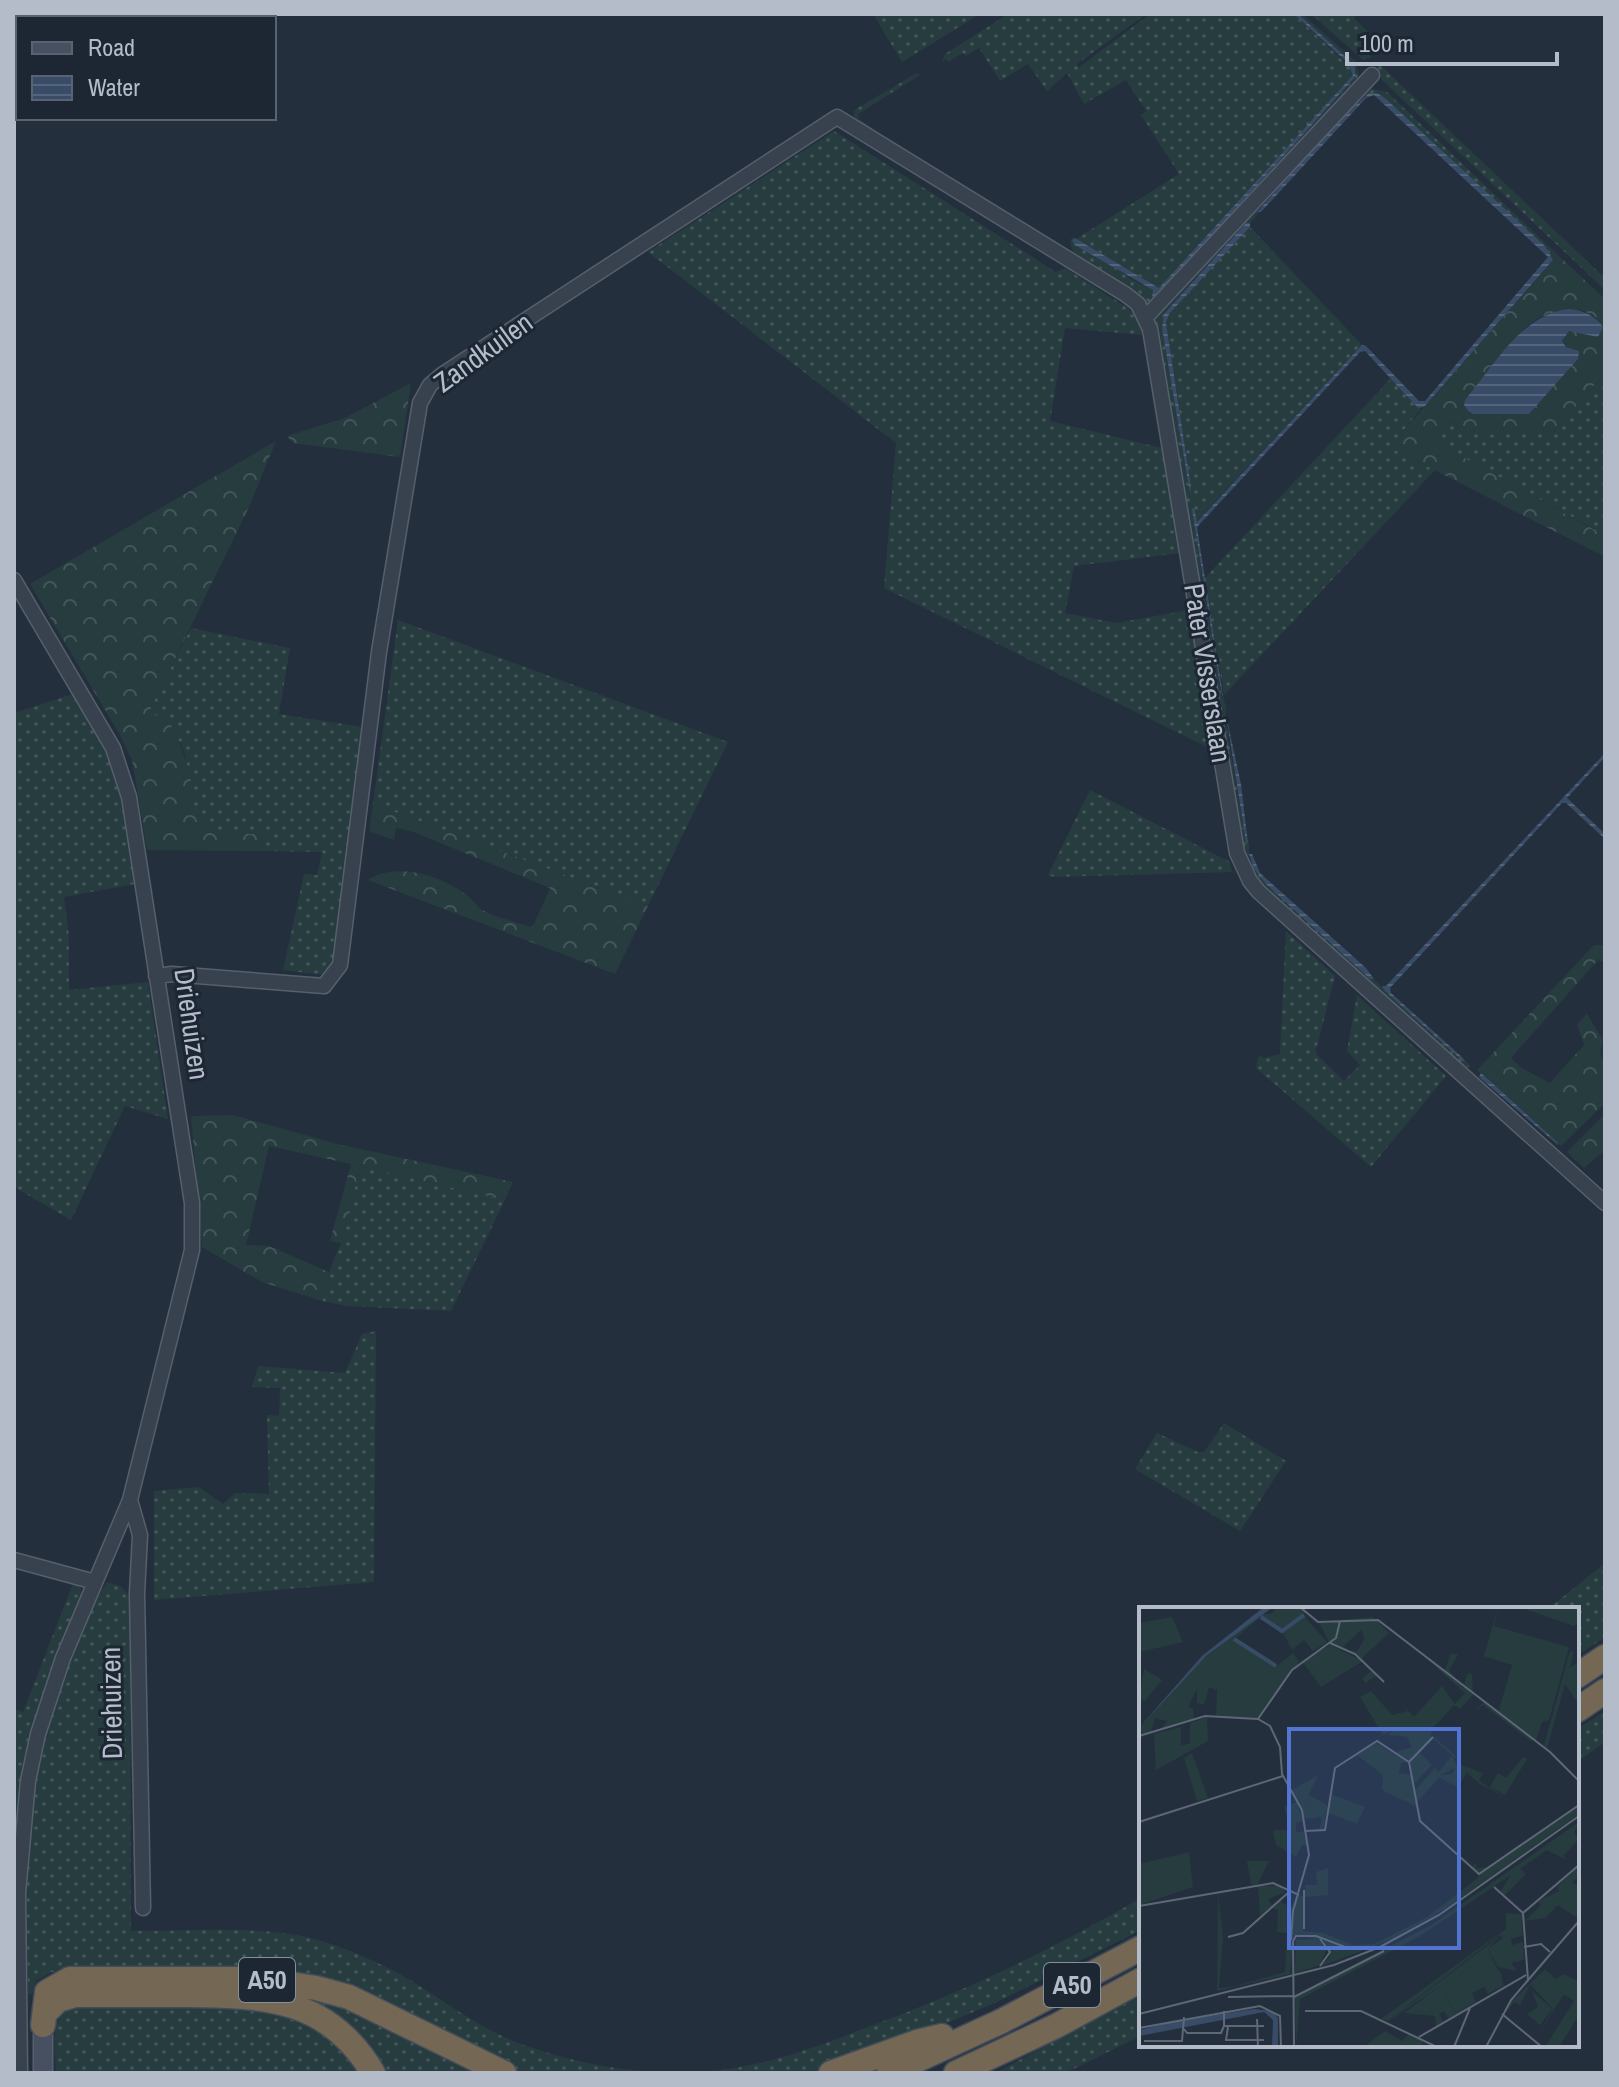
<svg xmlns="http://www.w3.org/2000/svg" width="1619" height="2087" font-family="'Archivo Narrow',sans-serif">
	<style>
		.grass { fill: url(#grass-dots) }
		.forest { fill: url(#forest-crowns); fill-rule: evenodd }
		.water { fill: url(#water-rules) }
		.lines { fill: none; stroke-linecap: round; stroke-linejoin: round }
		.minor-casing { stroke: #565f6c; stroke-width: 17 }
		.secondary-casing { stroke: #565f6c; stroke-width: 21 }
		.motorway-casing { stroke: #434c59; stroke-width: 27 }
		.minor { stroke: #38414e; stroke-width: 14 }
		.secondary { stroke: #465061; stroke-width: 18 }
		.motorway { stroke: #746855; stroke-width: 24 }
		.labels { text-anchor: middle; stroke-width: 6; stroke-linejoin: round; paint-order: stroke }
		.shield { fill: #1d2633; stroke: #878f9c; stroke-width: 2 }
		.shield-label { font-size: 26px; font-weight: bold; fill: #b4bcc9 }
		.street-label { font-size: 28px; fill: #b4bcc9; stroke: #1d2633 }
		.inset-river { fill: none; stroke: #394c67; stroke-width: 4 }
		.inset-road { fill: none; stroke: #5e6776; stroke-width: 2 }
		.view { fill: #5274d3; fill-opacity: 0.15; stroke: #5274d3; stroke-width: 4 }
		.inset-edge { fill: none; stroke: #b4bcc9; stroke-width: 4 }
	</style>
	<defs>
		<pattern id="grass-dots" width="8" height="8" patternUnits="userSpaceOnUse" patternTransform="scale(2)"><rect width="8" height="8" fill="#263c3f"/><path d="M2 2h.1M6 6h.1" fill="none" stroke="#435659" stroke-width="1.8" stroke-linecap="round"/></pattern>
		<pattern id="forest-crowns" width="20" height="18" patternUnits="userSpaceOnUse" patternTransform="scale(2)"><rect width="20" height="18" fill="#263c3f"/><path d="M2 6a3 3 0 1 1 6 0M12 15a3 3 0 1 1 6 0" fill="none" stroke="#435659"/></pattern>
		<pattern id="water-rules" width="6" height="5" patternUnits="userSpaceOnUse" patternTransform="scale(2)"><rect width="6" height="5" fill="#394c67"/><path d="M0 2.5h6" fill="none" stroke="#53647b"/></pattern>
	</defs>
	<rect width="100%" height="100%" fill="#242f3e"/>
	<path class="grass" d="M873,14H980L902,62Z
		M1008,14H1146L1077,64L1078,68L1150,14H1294L1352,69L1353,75L1350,79L1159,288L1075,238L1129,278L1153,290V298L1355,77V66L1298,14H1302L1355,61L1358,70V84L1152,305L1143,303L1076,260L1070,243L1072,237L1076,239L1179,174L1141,115L1146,111L1126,80L1084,104L1067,73L1047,91L1028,64L1000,81L979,48L966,56L963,53L948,62L947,59L942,61L945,54Z
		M1311,14H1358L1354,18L1377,41L1369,55L1372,57L1363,60Z
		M1379,64L1605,278V290L1381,79L1375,70Z
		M917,73L920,75L858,114L859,119L891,141L887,143L854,121V110Z
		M1368,88L1387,92L1558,255L1553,260L1546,247L1377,93L1362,97L1257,210L1259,213L1250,223L1244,225L1164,314L1162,328L1190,493L1191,487L1166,323L1169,314L1250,227L1362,345L1196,522L1202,580L1222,698C1228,706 1226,711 1225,719L1246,842H1249V859L1267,885L1471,1066L1465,1068L1264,892L1245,864L1154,323L1155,317Z
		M834,131L1056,272L1065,268L1140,316L1143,335L1065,328L1050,421L1162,448L1180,553L1074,566L1065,613L1116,623L1189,610L1213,750L884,588L896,443L648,252Z
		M1605,373V516L1596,530L1430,439L1446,421L1478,433L1554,431Z
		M1391,378L1418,408L1422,407L1390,447L1435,470L1224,695L1204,579Z
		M398,620L728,742L648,906L373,804Z
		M191,628L290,648L279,714L362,727L332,967L323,975L283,970L304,874L317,875L322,852L264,851L263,834H215C206,826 195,818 191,805C186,784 192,759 177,738C170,729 157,722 147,715Z
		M73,694L106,749L117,777L135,884L64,897L69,936V990L148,982L168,1119L125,1106L71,1220L14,1187V713Z
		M1090,790L1230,862L1232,872L1054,877L1048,875Z
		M1286,931L1335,976L1316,1050L1317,1055L1344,1081L1360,1065L1347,1051L1357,995L1446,1076L1371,1167L1256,1068L1259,1055L1264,1058L1280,1054Z
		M360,1166L505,1200L451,1311L347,1306L322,1301L329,1272L341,1243Z
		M376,1331L374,1582L154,1600V1491L199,1487L223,1504L235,1493L269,1494L267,1415L279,1416L280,1388L252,1387L258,1366L345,1373L362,1334Z
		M1224,1423L1286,1461L1240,1531L1135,1469L1157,1433L1198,1452H1204Z
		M1605,1563V1637L1577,1656V1609H1548Z
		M74,1581L80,1587L82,1597L50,1672L33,1733L14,1829V1709L23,1712Z
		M107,1582L120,1586L130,1596L131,1931C181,1931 232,1927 282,1933C321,1937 361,1954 396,1972C436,1994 473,2025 516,2042C572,2063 633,2075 693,2072C755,2070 812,2049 868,2027C963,1992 1054,1949 1141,1898V1930L997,2002L921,2034L813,2073H523L488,2060L387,2009L114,1970L51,1972L37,1980L32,1994H28L25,1823L41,1743L58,1684L90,1609Z
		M1605,1711V1742L1577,1762V1729Z
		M270,1985L306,1991L493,2073H381Z
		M1141,1995V2036L1065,2073H995Z
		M217,2000L303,2015L367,2073H56C55,2047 49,2023 70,2005Z"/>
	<path class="forest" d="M1558,255L1605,299V373L1554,431L1498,435L1478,433L1447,421L1430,439L1595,530L1605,516V557L1389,447ZM1570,309L1584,311L1597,318L1578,332L1569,331L1562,342L1578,359L1529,414H1473L1467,411L1464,405L1465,400L1526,327L1540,317Z
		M411,383L400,457L293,443L287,436L345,418Z
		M276,441L249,507L148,714L167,717C176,735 184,752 189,772C197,805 184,808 215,834H263L264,851L147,850L132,760L120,735L30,584Z
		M373,804L648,906L615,974L368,880C398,861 443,876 469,897C473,900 477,907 482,910C496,918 515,921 530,927L534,924L550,888L411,831L396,828L394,840L369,831Z
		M1594,945H1605V963L1598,960L1511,1058L1520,1067L1550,1083L1584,1045L1577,1024L1587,1014L1603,1040L1600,1054L1605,1063V1103L1561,1146L1477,1070Z
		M1605,1114V1150L1584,1168L1567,1152Z
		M233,1115L337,1144L513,1182L505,1200L360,1166L341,1243L330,1241L351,1164L269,1146L246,1245L269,1246L329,1272L322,1301L262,1282L202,1247L191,1116Z"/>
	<path class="water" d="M1294,14H1298L1349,60L1355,66V77L1164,288L1152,298L1153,290L1075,245L1072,240L1075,238L1159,288L1353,75L1348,63Z
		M1369,93H1377L1386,99L1546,247L1553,260L1424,407L1418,408L1365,351L1360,352L1197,527L1224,702L1219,680L1192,509L1194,508L1197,522L1362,345L1366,346L1419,401H1425L1548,257L1374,95L1366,98L1261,212H1257L1339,120Z
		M1246,223H1250V227L1169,314L1166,323L1191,487L1190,493L1162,328L1164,314Z
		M1570,309C1585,311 1594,315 1603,327L1598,337L1569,331L1562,341L1566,347L1579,351L1578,359L1529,414H1473L1468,411L1464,405L1465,400C1494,366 1522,313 1570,309Z
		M1226,715L1241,784L1248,844L1246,842Z
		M1605,753V757L1567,798L1605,834V839L1566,803H1562L1390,988L1391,993L1463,1058L1465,1062L1463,1061L1385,991L1382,986H1386Z
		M1249,854H1252L1260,873L1366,968L1374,979H1370L1267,885L1254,869Z
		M1481,1073L1557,1142L1558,1145L1479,1077Z"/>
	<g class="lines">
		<g class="minor-casing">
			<path id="minor" d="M1146,317L1372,75
				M14,580L113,748L129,797L192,1203V1250L130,1500L63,1658L38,1734L28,1781L18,1893L20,2073
				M156,976L172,974L324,986L340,965L379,652L420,403L430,385L443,374L837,117L1125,294L1138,304L1150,329L1237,853L1250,881L1259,892L1605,1203
				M130,1500L140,1535L137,1593L143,1908
				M14,1560L95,1582"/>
		</g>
		<g class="secondary-casing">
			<path id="secondary" d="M43,2025V2073"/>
		</g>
		<g class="motorway-casing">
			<path id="motorway" d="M1577,1676L1605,1657
				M1577,1710L1605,1691
				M47,2011L58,2000L75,1995C114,1995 153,1995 192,1995C269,1996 330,2000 373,2073
				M43,2025L47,1992L70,1979H259L316,1988L349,1997L504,2073
				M831,2073L917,2042L942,2036
				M889,2073L1002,2021L1141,1948
				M956,2073L1056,2026L1141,1980"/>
		</g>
		<use href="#minor" class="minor"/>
		<use href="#secondary" class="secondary"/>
		<use href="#motorway" class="motorway"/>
	</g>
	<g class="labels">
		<g class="shield">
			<rect x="239" y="1958" width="56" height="44" rx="6"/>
			<rect x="1044" y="1963" width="56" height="44" rx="6"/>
		</g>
		<g class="shield-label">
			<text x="267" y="1989">A50</text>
			<text x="1072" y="1994">A50</text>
		</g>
		<g class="street-label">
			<text transform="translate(483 352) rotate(-36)" y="10">Zandkuilen</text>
			<text transform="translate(1208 673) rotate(81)" y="10">Pater Visserslaan</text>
			<text transform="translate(192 1024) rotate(82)" y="10">Driehuizen</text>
			<text transform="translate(111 1703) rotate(-91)" y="10">Driehuizen</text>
		</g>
	</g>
	<g transform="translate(1139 1607)">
		<rect width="440" height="440" fill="#242f3e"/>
		<path d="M138,0H162L181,15L233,10L306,64L312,46L319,48L310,63L324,81L329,66L333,67L334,88L321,102L315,98L292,123V131L294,129L321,153L323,158L344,166L337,170L327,164L317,177L300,168L313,167L320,154L294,132L281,146L293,158L275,177L277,182L296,161L299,164L300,171L278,195L283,215L304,234L281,214L278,200L243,183L244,168L218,148L237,136L269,155L262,156L260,166L273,168L271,154L257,145L273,140L268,130L249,128L255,122L244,128L221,90L232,84L253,108L269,104L239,68L226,76L223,71L234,63L212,43L217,45L225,33L223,22L204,40L211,43L196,39L192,35L176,45L190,35L180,15L166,6L153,17L165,9L188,35L174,44L165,33L153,43L143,24L122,10L95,32L138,59L154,46L160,55L119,111L77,110L78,83L70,80L65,98L58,96V82L49,100L54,101L55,112L21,123L28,114L16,111L12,125L0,128V121L65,50L121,7H132ZM239,15L271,37L326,86L316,97L303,79L275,110L223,51L250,26ZM359,0L355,19L430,40L410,113L403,115L397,133L392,134L344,98L333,106L345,95L359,106L373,58L345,49ZM380,0H440V14L435,19ZM33,10L44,35L0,45V16ZM191,38L224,54L182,80L163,54ZM440,55V98L426,77L430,61ZM5,62L23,73L6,94L0,93ZM68,110L69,134L17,163L15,127L42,120V139L51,136V116ZM53,146L69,191L58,194L45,151ZM384,150L388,152L366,188L351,180L359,166L367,171ZM192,187L226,200L218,217L189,206ZM170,188L188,198L184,224L180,223L183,211L172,209L165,197ZM158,195L164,214L157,216V225H165L168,239L163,238L157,250L137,238L134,223H151L145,199ZM440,197V207L306,302L254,332L180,360L191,350L184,333L155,328L151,367L78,384L79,286L84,330L80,381L93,380L146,365L148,326L138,325L139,303L133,301L141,294L152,301L158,288L164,289V324L185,326L214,338L235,337L288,310L340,270L333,259L337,256V261L351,260ZM440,215L435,226L440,232L424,249L428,253L408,243L381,262L387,267L365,289L361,285L372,268L281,329L161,392L157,440L156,388L294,317ZM50,245L54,280L0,298V257ZM108,254H130L119,277L112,278ZM440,258V269L432,276L440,278V312L419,298L406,311L386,314L402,298L399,294L420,284L418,280ZM189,261V288L166,290V278H178L177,265ZM119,279H139L147,285L129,292L133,299L121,309ZM367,306L383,307V329L372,332L373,338L384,335L385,353L372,356L378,364L359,360L349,342L364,331L360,328L249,414L242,412L367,322ZM177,332L189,339L181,358L156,366L157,333ZM349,348L365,378L349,387L345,380L333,386L337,395L317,405L303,379ZM406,362L417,372L424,367L440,374V408L420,440H406L435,394L426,388L391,378L381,398L375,395L365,408L371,396ZM301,379L317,408L310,412L305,404L300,407L304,415L297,419L296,409L265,406ZM246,424L263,434L269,428L284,434L283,440H225Z" fill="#263c3f" fill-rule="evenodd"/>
		<path d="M431,44L435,45L408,141L405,138ZM313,149L319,160L301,168L317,177L327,164L337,170L344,166L340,174L369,192L341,177L328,166L319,180L296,169ZM179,168L166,196L178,211H165L153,183ZM361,329L349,342L366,380L350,389L365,379L349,348L304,379L317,405L343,393L317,408L301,379L248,415ZM391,377L425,387L396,433L414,402Z" fill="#263c3f"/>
		<path d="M341 371a11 11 0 1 1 22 0a11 11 0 1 1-22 0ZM393,384L413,402L401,418L388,407L399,400Z" fill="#263c3f"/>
		<path d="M125,0H134L68,48L0,121L63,49ZM115,402L133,404L139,411V440H133L134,413L125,405L0,429L1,423L32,415Z" fill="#394c67"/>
		<path class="inset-river" d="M122,10L143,24L165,8M95,32L137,59"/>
		<path class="inset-road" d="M161,0L179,15L239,13L411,145L440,174M191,36L216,47L245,75M119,112L131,119L141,140L143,167L163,203L170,248L154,304L152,333M119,112L153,63L197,31L201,14M0,129L66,109L119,112M270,155L281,214L340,267L440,198M270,155L294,130M0,215L144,169M166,224L186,223L196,161L238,134L270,155M355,280L384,306M165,283V322M0,299L134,276L160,288M89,330L104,326L150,285M154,334L155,440M154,334L157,329H177L209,341H231M385,340L402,337L411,345M181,359L191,345L181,332M389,373L384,306L440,258M89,390L155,389M155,390L245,344M85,404V419H125M166,404H222L298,440M0,407L195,358L241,340L300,308L440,209M363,407L403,440M118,412L119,440M89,420L87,433H125M0,421L121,399L141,409L142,440M45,422L48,426H82L85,419M280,430L387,368M5,434H43L45,410M315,440L331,401M347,440L372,393L440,314"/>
		<path class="view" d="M150,122H320V341H150Z"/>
		<rect width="440" height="440" class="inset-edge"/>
	</g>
	<rect width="1619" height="2087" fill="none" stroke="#b4bcc9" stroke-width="32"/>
	<rect x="16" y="16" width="260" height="104" fill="#1d2633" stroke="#59626f" stroke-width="2"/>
	<rect x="32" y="42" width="40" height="12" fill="#465061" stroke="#59626f" stroke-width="2"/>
	<text x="88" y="56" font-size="24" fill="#b4bcc9">Road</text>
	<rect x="32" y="76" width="40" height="24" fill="url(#water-rules)" stroke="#59626f" stroke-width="2"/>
	<text x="88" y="96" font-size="24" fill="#b4bcc9">Water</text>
	<path d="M1347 52v12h210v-12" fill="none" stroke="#b4bcc9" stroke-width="4"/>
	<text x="1359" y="52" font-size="24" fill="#b4bcc9" stroke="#1d2633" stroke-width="6" paint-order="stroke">100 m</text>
</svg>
